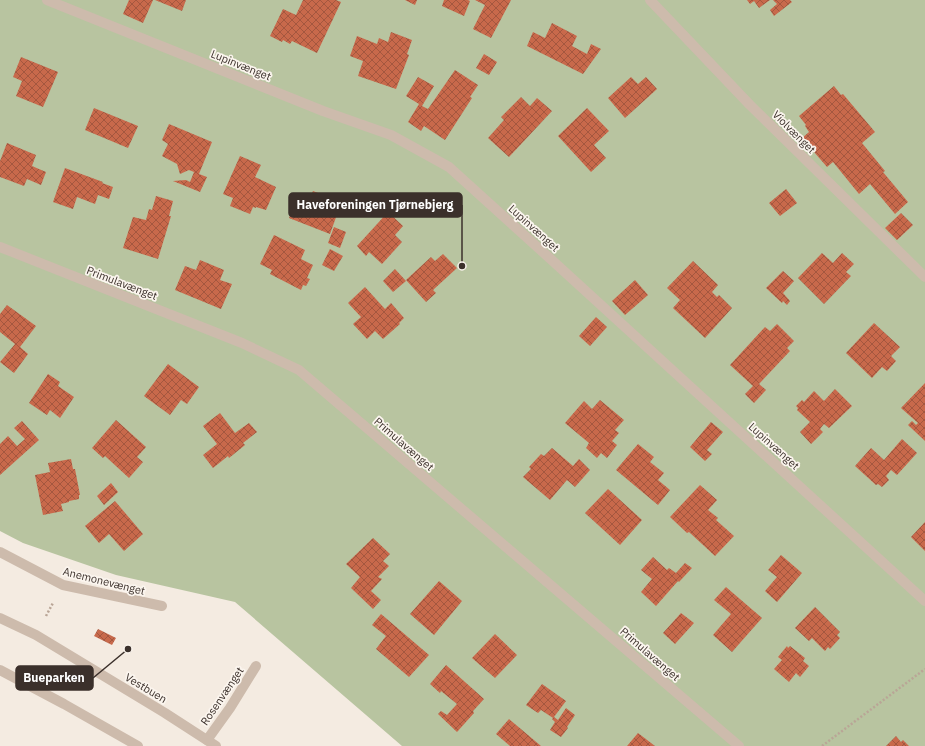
<svg xmlns="http://www.w3.org/2000/svg" width="925" height="746" font-family="'IBM Plex Sans',sans-serif">
	<style>
		.garden { fill: #b8c4a0 }
		.building { fill: url(#building-cross-hatch) }
		.lines { fill: none; stroke-linecap: round; stroke-linejoin: round }
		.path { stroke: #b9a596; stroke-width: 2.5; stroke-dasharray: 2 2; stroke-linecap: butt }
		.service { stroke: #cdbbac; stroke-width: 10 }
		.minor { stroke: #cdbbac; stroke-width: 10 }
		.tertiary { stroke: #cdbbac; stroke-width: 10 }
		.labels { text-anchor: middle; stroke-width: 3.5; stroke-linejoin: round; paint-order: stroke }
		.street-label { font-size: 11px; fill: #3b302b; stroke: #fbf5ee }
		.leader { fill: none; stroke: #3b302b; stroke-width: 1.5 }
		.callout-dot { fill: #3b302b; stroke: #fbf5ee; stroke-width: 1.5 }
		.callout { fill: #3b302b; stroke: #3b302b; stroke-width: 1.5 }
		.callout-label { font-size: 12px; text-anchor: middle; font-weight: bold; fill: #fff }
	</style>
	<defs>
		<pattern id="building-cross-hatch" width="8" height="8" patternUnits="userSpaceOnUse"><rect width="8" height="8" fill="#c8694b"/><path d="M0 0l8 8M0 8l8-8" fill="none" stroke="#a4573f"/></pattern>
	</defs>
	<rect width="100%" height="100%" fill="#f4ebe1"/>
	<path class="garden" d="M0,0H925V746H402L235,602L116,575L23,543L0,531Z"/>
	<path class="building" d="M129,0H153L143,23L123,14Z
		M155,0H186L182,11Z
		M303,0H336L341,2L317,53L292,41L290,44L283,40L282,42L270,36L283,9L296,15Z
		M405,0H417L415,5Z
		M444,0H468L470,1L464,16L442,6Z
		M475,0H511L491,38L473,29L485,5Z
		M747,0H770L759,8L754,1L750,4Z
		M773,0H790L792,2L774,16L770,10L777,4Z
		M552,23L577,36L572,46L587,54L591,44L601,49L583,74L527,46L533,32L545,38Z
		M391,32L412,40L407,54L409,55L396,89L358,76L363,61L350,56L357,36L377,44L379,38L388,42Z
		M484,54L497,62L489,75L476,68Z
		M21,57L58,72L43,107L16,96L22,81L13,77Z
		M455,70L478,85L470,97L472,98L445,140L424,126L421,131L408,122L419,104L406,96L418,77L434,86L422,106L428,109Z
		M631,77L638,84L646,77L657,89L625,118L608,98Z
		M834,86L841,95L843,94L875,132L862,143L885,171L883,172L908,202L895,214L870,184L859,194L833,162L827,167L802,138L809,132L805,126L806,125L799,116Z
		M521,97L530,106L537,98L552,111L509,157L488,138L504,120L501,117Z
		M94,108L138,126L128,148L85,130Z
		M587,108L609,131L594,145L606,158L591,172L558,136Z
		M169,124L212,142L199,174L207,177L200,192L173,181L186,180L190,182L194,172L189,170L180,174L177,164L162,156L168,144L162,140Z
		M7,143L36,155L32,166L46,172L41,185L27,179L24,186L0,177V161Z
		M240,156L261,165L255,177L276,187L266,210L256,207V208L253,207L250,214L230,206L233,198L223,194Z
		M65,168L103,182L102,183L113,187L109,199L98,195L95,204L77,197L73,209L53,202Z
		M786,189L797,203L780,216L769,203Z
		M313,191L331,198L328,205L339,209L330,234L289,218L300,193L310,198Z
		M156,196L173,201L169,216H171L158,259L123,248L133,217L146,220L149,209L152,210Z
		M388,212L403,226L395,235L402,242L382,264L369,252L366,256L357,246Z
		M901,213L913,225L897,240L885,228Z
		M334,227L346,232L340,248L328,243Z
		M274,235L305,250L301,259L313,265L307,278L310,279L306,286L303,285L301,290L270,274L272,270L260,264Z
		M330,249L343,256L334,271L322,265Z
		M822,253L833,263L842,253L854,264L846,272L851,276L824,304L798,278Z
		M443,254L457,268L433,290L436,293L426,302L406,280L431,257L435,261Z
		M200,260L224,270L220,280L232,284L221,309L175,290L185,266L196,270Z
		M693,261L718,285L712,292L717,297L719,295L732,308L705,338L673,308L680,300L667,288Z
		M395,269L406,281L393,292L383,281Z
		M783,271L794,281L783,293L790,301L787,305L783,301L782,303L766,288Z
		M635,280L648,295L625,315L612,301Z
		M365,287L385,309L391,303L404,318L399,323L400,324L383,339L375,331L367,339L353,324L361,317L348,303Z
		M7,305L36,326L20,347L28,354L14,373L0,362L15,344L0,332V314Z
		M596,317L607,327L590,346L579,336Z
		M874,323L900,347L891,356L896,361L887,371L882,367L872,378L846,353Z
		M777,324L794,341L787,348L790,351L759,384L766,390L754,403L745,394L753,386L730,365L765,327L770,331Z
		M168,364L199,387L187,404L181,400L170,415L144,396Z
		M48,374L60,382L58,386L74,397L60,418L50,410L47,415L29,403Z
		M925,383V441L908,425L912,421L916,425L918,423L901,408Z
		M835,389L852,406L829,428L824,424L820,429L823,432L811,444L800,432L810,422L797,410L798,408L796,406L802,400L804,402L814,391L824,401Z
		M600,400L624,420L615,430L619,433L612,441L617,445L607,458L601,453L597,458L586,448L589,443L565,423L584,401L592,409Z
		M220,413L235,433L249,423L257,432L243,443L245,445L229,458L228,456L213,468L203,455L217,444L203,426Z
		M116,420L146,447L137,457L143,462L129,478L105,456L103,458L92,448Z
		M22,421L39,440L0,475V444L8,436L17,446L25,439L14,428Z
		M711,422L723,432L707,450L712,454L705,461L690,447Z
		M902,439L917,453L897,475L891,470L886,476L889,480L882,487L878,484L876,485L855,466L871,448L884,460Z
		M638,444L654,457L650,462L664,473L658,480L670,490L658,505L616,470Z
		M552,448L573,466L579,459L590,470L575,487L567,480L550,500L523,477L531,469L529,467L541,454L544,456Z
		M71,459L73,469H75L80,495H79V499L69,501V502L61,504L63,511L43,515L35,475L50,472L48,463Z
		M111,483L118,492L104,505L97,496Z
		M700,485L717,500L708,510L718,518L716,520L734,536L715,556L689,532L687,533L670,517Z
		M608,489L642,520L620,545L585,513Z
		M115,501L143,534L124,551L109,534L99,543L85,526Z
		M925,522V551L911,537Z
		M373,538L390,554L383,561L389,566L378,577L382,579L371,591L381,600L373,609L351,588L360,577L346,564Z
		M781,555L802,573L777,602L765,591L777,577L768,570Z
		M653,557L667,570L669,568L676,573L685,563L692,568L679,582L678,581L656,606L641,592L652,579L641,570Z
		M439,581L462,601L434,635L410,614Z
		M726,587L762,618L732,652L713,635L731,614L714,600Z
		M815,607L840,632L837,635L840,638L830,649L828,647L825,651L812,638L809,641L795,628Z
		M681,613L694,623L675,644L663,633Z
		M381,614L429,655L409,677L376,649L386,636L372,625Z
		M98,629L116,638L112,645L94,636Z
		M495,634L517,655L495,678L472,658Z
		M787,646L788,648L790,646L805,658L803,661L809,666L800,677L796,673L789,682L774,669L782,660L778,657Z
		M446,665L484,699L473,711L474,713L457,732L438,714L441,711L447,715L457,704L441,691L440,693L430,684Z
		M542,684L566,701L554,717L558,720L566,708L575,715L567,727L568,728L561,737L550,730L555,722L552,719L553,718L541,710L538,713L526,705Z
		M509,719L541,746H510L496,734Z
		M638,733L655,746H627Z
		M896,736L901,742L903,740L909,746H886Z"/>
	<g class="lines">
		<path class="path" d="M46,616L53,603
			M822,746L925,669"/>
		<path class="service" d="M47,0L323,111L391,135L449,167L555,263L925,601
			M650,0L750,105L925,277
			M0,247L242,343L299,370L739,746
			M0,552L63,585L162,606"/>
		<path class="minor" d="M207,740L230,708L256,666"/>
		<path class="tertiary" d="M0,618L36,635L165,713L216,746
			M0,670L64,704L138,746"/>
	</g>
	<g class="labels">
		<g class="street-label">
			<text transform="translate(241 65) rotate(22)" y="4">Lupinvænget</text>
			<text transform="translate(794 132) rotate(45)" y="4">Violvænget</text>
			<text transform="translate(534 228) rotate(42)" y="4">Lupinvænget</text>
			<text transform="translate(122 283) rotate(21)" y="4">Primulavænget</text>
			<text transform="translate(404 444) rotate(41)" y="4">Primulavænget</text>
			<text transform="translate(774 446) rotate(42)" y="4">Lupinvænget</text>
			<text transform="translate(104 581) rotate(14)" y="4">Anemonevænget</text>
			<text transform="translate(650 654) rotate(41)" y="4">Primulavænget</text>
			<text transform="translate(146 688) rotate(31)" y="4">Vestbuen</text>
			<text transform="translate(222 696) rotate(-56)" y="4">Rosenvænget</text>
		</g>
	</g>
	<path class="leader" d="M462 266L462 205M128 649L93 678"/>
	<g class="callout-dot">
		<circle cx="462" cy="266" r="4"/>
		<circle cx="128" cy="649" r="4"/>
	</g>
	<g class="callout">
		<rect x="289" y="193" width="173" height="24" rx="4"/>
		<rect x="16" y="666" width="77" height="24" rx="4"/>
	</g>
	<g class="callout-label">
		<text x="375" y="209">Haveforeningen Tjørnebjerg</text>
		<text x="54" y="682">Bueparken</text>
	</g>
</svg>
